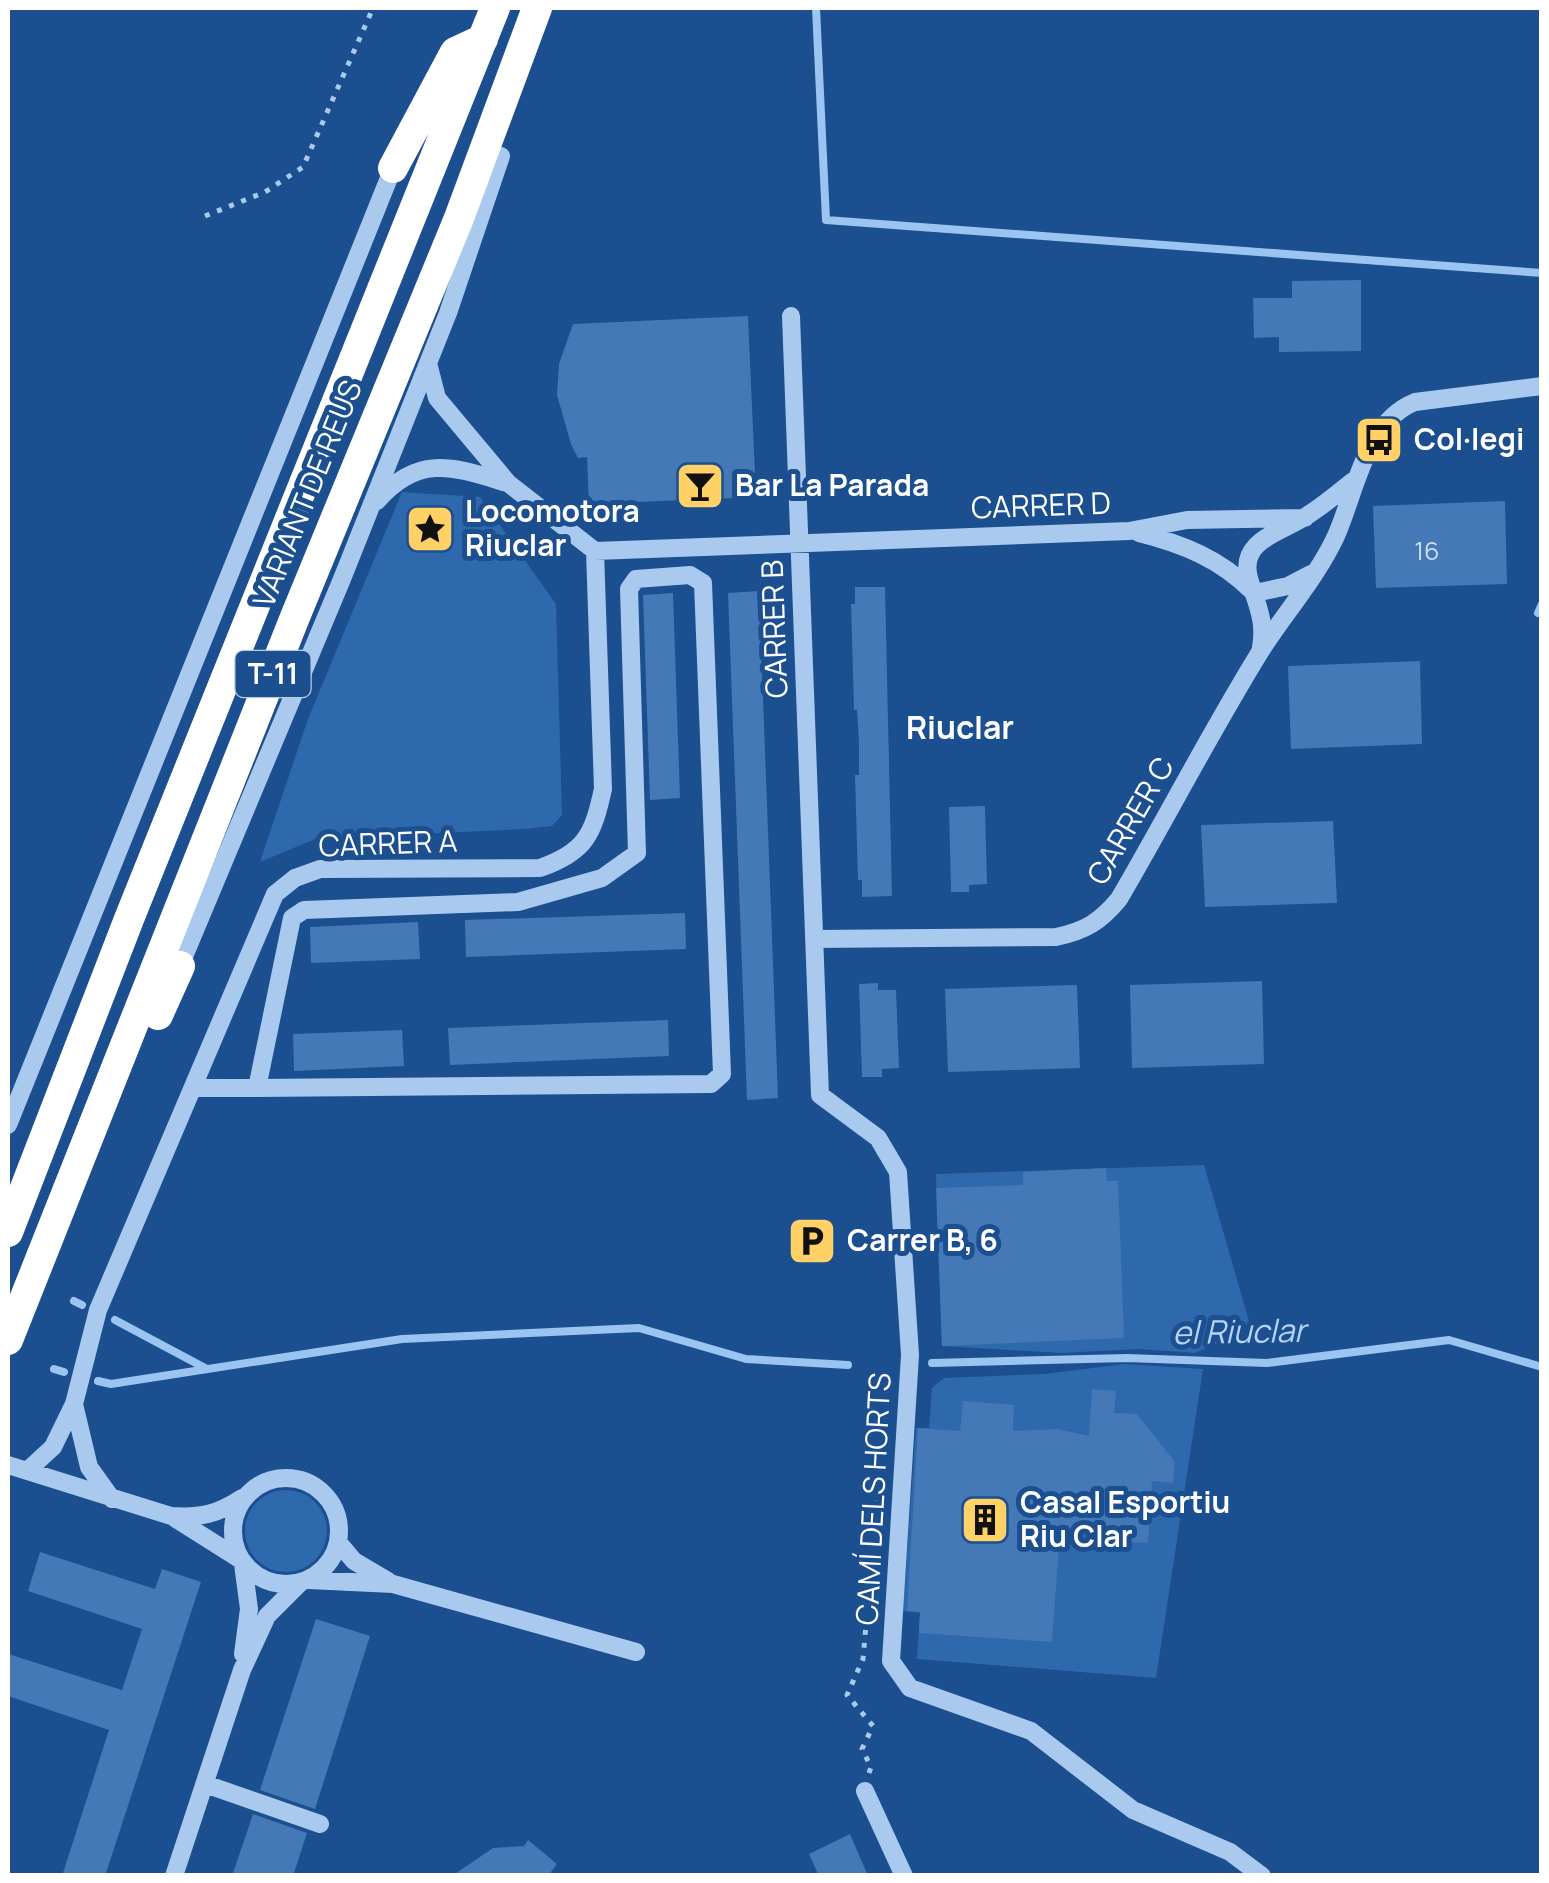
<svg xmlns="http://www.w3.org/2000/svg" width="1549" height="1883" font-family="Manrope,sans-serif">
	<style>
		.green { fill: #2e69ad }
		.lines { fill: none; stroke-linecap: round; stroke-linejoin: round }
		.stream { stroke: #9cc4f0; stroke-width: 8 }
		.building { fill: #4478b7 }
		.path { stroke: #a9c9ee; stroke-width: 5; stroke-dasharray: 5 8; stroke-linecap: butt }
		.minor { stroke: #a9c9ee; stroke-width: 18 }
		.highway { stroke: #fff; stroke-width: 30 }
		.labels { text-anchor: middle; stroke-width: 10; stroke-linejoin: round; paint-order: stroke }
		.number-label { font-size: 25px; fill: #d0dded }
		.shield { fill: #1b4f8f; stroke: #bbcadd; stroke-width: 2.5 }
		.shield-label { font-size: 28px; font-weight: bold; fill: #fff }
		.poi-label { font-size: 30px; font-weight: bold; fill: #fff; stroke: #1b4f8f; text-anchor: start }
		.street-label { font-size: 30px; fill: #fff; stroke: #1b4f8f }
		.neighbourhood-label { font-size: 32px; font-weight: bold; fill: #fff; stroke: #1b4f8f }
		.water-label { font-size: 32px; font-style: italic; fill: #b5d3f5; stroke: #1b4f8f }
	</style>
	<rect width="100%" height="100%" fill="#1b4f8f"/>
	<path class="green" d="M402,492L480,497L556,604L562,815L552,826L525,829L315,839L260,862L308,719Z
		M1204,1165L1253,1335L1221,1342L1195,1353L1139,1349L1061,1353L942,1346L936,1174Z
		M1125,1364L1203,1369L1156,1678L917,1659L920,1613L903,1611L916,1428H929L932,1388L944,1378L1044,1374Z
		M245 1531a41 41 0 1 1 82 0a41 41 0 1 1-82 0Z"/>
	<g class="lines">
		<path class="stream" d="M816,8L826,220L1542,273
			M1542,604L1538,613H1542
			M74,1301L82,1305
			M115,1320L207,1369
			M932,1363L1127,1358L1267,1363L1449,1340L1542,1367
			M54,1369L64,1372
			M98,1381L111,1384L402,1339L639,1328L746,1359L848,1365"/>
	</g>
	<path class="building" d="M1361,280V351L1279,352V337L1254,338L1253,298H1292V281Z
		M748,316L756,497L589,504L587,457L578,458L571,444L557,395L559,364L573,324Z
		M1505,501L1507,584L1376,588L1373,506Z
		M855,587H885L892,896L862,897V880H858L855,775H859V743L857,710H854L851,604H855Z
		M759,591L778,1098L747,1100L728,593Z
		M673,593L680,798L650,800L643,595Z
		M1420,661L1422,744L1291,749L1288,666Z
		M985,806L987,884L969,885V892H951L949,807Z
		M1333,821L1337,903L1205,907L1201,825Z
		M685,913L686,949L466,957L465,920Z
		M418,922L420,959L311,963L310,927Z
		M1262,981L1264,1064L1132,1068L1130,985Z
		M878,983V990H896L899,1068L882,1069V1077H862L859,984Z
		M1077,985L1080,1068L948,1072L945,989Z
		M668,1020L669,1056L450,1065L448,1028Z
		M402,1030L404,1066L294,1071L293,1034Z
		M1106,1168L1107,1181H1118L1124,1338L942,1346L936,1188L1023,1185V1172Z
		M1092,1389L1116,1391L1114,1413L1137,1414L1175,1462L1173,1483L1152,1481L1148,1543L1123,1542L1117,1534L1060,1531L1052,1642L919,1633L920,1612L907,1611L918,1428L960,1431L963,1401L1014,1405L1013,1431L1058,1429L1089,1436Z
		M40,1552L155,1589L162,1569L201,1582L105,1876H62L109,1730L8,1696V1654L122,1690L142,1629L28,1591Z
		M316,1619L370,1636L315,1809L260,1790Z
		M253,1814L307,1833L293,1876H232Z
		M850,1834L868,1876H819L809,1854Z
		M528,1840L557,1864L548,1876H452L493,1848L524,1846Z"/>
	<g class="lines">
		<path class="path" d="M205,216L265,192L303,167L373,8
			M869,1773L871,1767L862,1749L873,1726L847,1695L863,1659L878,1487"/>
		<path class="minor" d="M791,316L820,1095L878,1138L898,1172L910,1355L891,1661L910,1688L1031,1731L1133,1810L1230,1852L1262,1876
			M428,363L437,398L508,483L595,551
			M377,501C419,453 454,467 507,483
			M1139,533C1183,544 1220,559 1252,591
			M595,551L1129,531L1187,520L1305,518
			M1255,593L1288,586L1311,574
			M1261,647C1266,619 1256,604 1249,578C1238,539 1284,532 1308,515C1324,505 1338,493 1353,481
			M814,939L1056,937C1085,931 1100,922 1119,899C1167,817 1210,733 1260,652C1284,614 1317,577 1336,536C1356,491 1365,422 1415,402L1542,386
			M180,966L342,579L448,313L501,156
			M193,1088H257L711,1084L722,1074L703,583L690,575L636,579L629,589L637,853L602,878L518,902L304,910L292,918L257,1088
			M8,1125L393,168
			M74,1404L89,1467L112,1499
			M8,1465L171,1516C201,1518 218,1514 242,1498
			M27,1471L53,1447L74,1404L98,1310L275,894L295,878L320,869L540,868C586,852 593,834 603,789L595,551
			M233 1531a53 53 0 1 1 106 0a53 53 0 1 1-106 0Z
			M176,1519L241,1560
			M338,1542L354,1561L388,1581
			M243,1564L249,1609L243,1654
			M309,1580L393,1584L636,1652
			M205,1784L320,1824
			M865,1791L904,1876
			M174,1876L242,1670L267,1616L300,1583"/>
		<path class="highway" d="M393,168L455,52L483,39
			M158,1015L180,966
			M8,1232L129,919L495,8
			M8,1340L295,617L459,218L537,8"/>
	</g>
	<defs>
		<g id="bus-square" transform="scale(2.5)"><rect x="-9" y="-9" width="18" height="18" rx="4" fill="#ffd166" stroke="#1b4f8f"/><path d="M-5-6H5V4H4V6H2V4H-2V6H-4V4H-5ZM-3.5-4V0h7V-4ZM-3.5 1.2v1.5H-2V1.2ZM2 1.2v1.5H3.5V1.2Z" fill="#111"/></g>
		<g id="bar-square" transform="scale(2.5)"><rect x="-9" y="-9" width="18" height="18" rx="4" fill="#ffd166" stroke="#1b4f8f"/><path d="M-6-5H6L.8 .8V4.5H3.5V6h-7V4.5H-.8V.8Z" fill="#111"/></g>
		<g id="sight-square" transform="scale(2.5)"><rect x="-9" y="-9" width="18" height="18" rx="4" fill="#ffd166" stroke="#1b4f8f"/><path d="M0-6L1.8-2.2L6-1.7L2.9 1.2L3.7 5.4L0 3.3L-3.7 5.4L-2.9 1.2L-6-1.7L-1.8-2.2Z" fill="#111"/></g>
		<g id="parking-square" transform="scale(2.5)"><rect x="-9" y="-9" width="18" height="18" rx="4" fill="#ffd166" stroke="#1b4f8f"/><path d="M-3.5-5.5H1a3.5 3.5 0 0 1 0 7H-1V5.5H-3.5ZM-1-3.4V-.6H.8a1.4 1.4 0 0 0 0-2.8Z" fill="#111"/></g>
		<g id="building-square" transform="scale(2.5)"><rect x="-9" y="-9" width="18" height="18" rx="4" fill="#ffd166" stroke="#1b4f8f"/><path d="M-4-6H4V6H1V3H-1V6H-4ZM-2.5-4.3h1.7v1.8h-1.7ZM.8-4.3h1.7v1.8H.8ZM-2.5-1h1.7V.8h-1.7ZM.8-1h1.7V.8H.8Z" fill="#111"/></g>
	</defs>
	<g fill-rule="evenodd">
		<use href="#bus-square" x="1379" y="440"/>
		<use href="#bar-square" x="700" y="486"/>
		<use href="#sight-square" x="430" y="529"/>
		<use href="#parking-square" x="812" y="1241"/>
		<use href="#building-square" x="985" y="1520"/>
	</g>
	<g class="labels">
		<g class="number-label">
			<text x="1427" y="560">16</text>
		</g>
		<rect class="shield" x="235.5" y="651" width="75" height="46" rx="8"/>
		<g class="shield-label">
			<text x="273" y="684">T-11</text>
		</g>
		<g class="poi-label">
			<text x="1414" y="450">Col·legi</text>
			<text x="735" y="496">Bar La Parada</text>
			<text x="465" y="522">Locomotora<tspan x="465" dy="34">Riuclar</tspan></text>
			<text x="847" y="1251">Carrer B, 6</text>
			<text x="1020" y="1513">Casal Esportiu<tspan x="1020" dy="34">Riu Clar</tspan></text>
		</g>
		<g class="street-label">
			<text transform="translate(308 494) rotate(-68)" y="10">VARIANT DE REUS</text>
			<text transform="translate(1041 506) rotate(-2)" y="10">CARRER D</text>
			<text transform="translate(775 629) rotate(-92)" y="10">CARRER B</text>
			<text transform="translate(1131 821) rotate(-60)" y="10">CARRER C</text>
			<text transform="translate(388 844) rotate(-2)" y="10">CARRER A</text>
			<text transform="translate(874 1499) rotate(-87)" y="10">CAMÍ DELS HORTS</text>
		</g>
		<g class="neighbourhood-label">
			<text x="960" y="739">Riuclar</text>
		</g>
		<g class="water-label">
			<text transform="translate(1239 1332) rotate(-1)" y="11">el Riuclar</text>
		</g>
	</g>
	<rect width="1549" height="1883" fill="none" stroke="#ffffff" stroke-width="20"/>
</svg>
